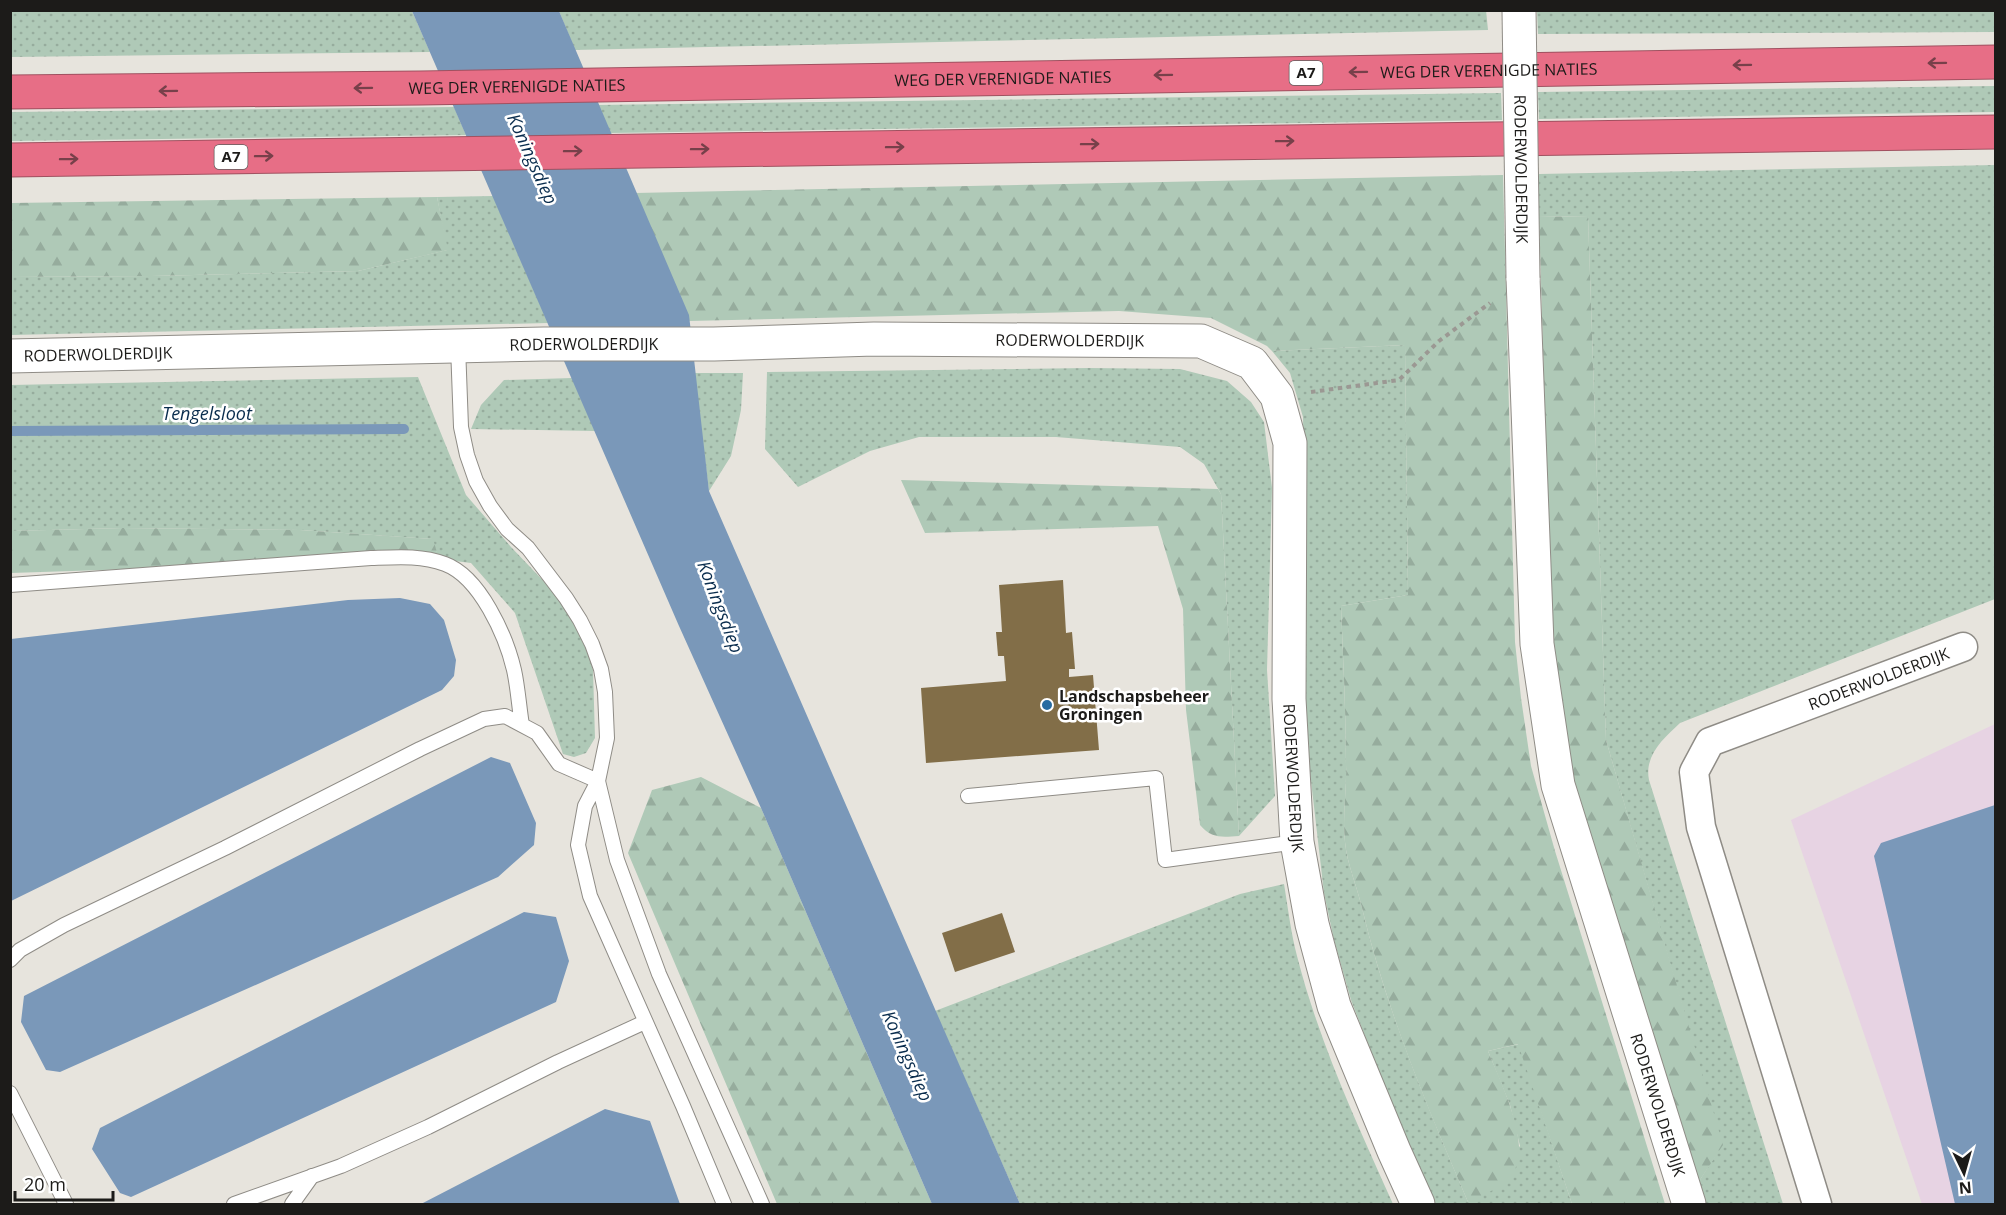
<svg xmlns="http://www.w3.org/2000/svg" width="2006" height="1215" font-family="'Open Sans',sans-serif">
	<style>
		.industrial { fill: #e7d3e3 }
		.grass { fill: url(#grass-dots) }
		.forest { fill: url(#forest-firs) }
		.water { fill: #7a98b9 }
		.lines { fill: none; stroke-linecap: round; stroke-linejoin: round }
		.stream { stroke: #7a98b9; stroke-width: 10 }
		.building { fill: #826e48 }
		.service-casing { stroke: #8f8c86; stroke-width: 16 }
		.minor-casing { stroke: #8f8c86; stroke-width: 31 }
		.tertiary-casing { stroke: #8f8c86; stroke-width: 35 }
		.motorway-casing { stroke: #a05160; stroke-width: 35 }
		.path { stroke: #9b9893; stroke-width: 4; stroke-dasharray: 4.5 4.5; stroke-linecap: butt }
		.service { stroke: #fff; stroke-width: 14 }
		.minor { stroke: #fff; stroke-width: 28 }
		.tertiary { stroke: #fff; stroke-width: 33 }
		.motorway { stroke: #e76e86; stroke-width: 33 }
		.tertiary-bridge-casing { stroke: #8f8c86; stroke-width: 35; stroke-linecap: butt }
		.tertiary-bridge { stroke: #fff; stroke-width: 33 }
		.oneway { stroke: #77404a }
		.poi-dot { fill: #286ca1; stroke: #fff; stroke-width: 2 }
		.labels { text-anchor: middle; stroke-width: 5; stroke-linejoin: round; paint-order: stroke }
		.shield { fill: #fff; stroke: #605f5e; stroke-width: 1.5 }
		.shield-label { font-size: 15px; font-weight: bold; fill: #1c1b19 }
		.street-label { font-size: 16px; fill: #1c1b19; stroke: #fff }
		.poi-label { font-size: 16px; font-weight: bold; fill: #1c1b19; stroke: #fff; text-anchor: start }
		.water-label { font-size: 18px; font-style: italic; fill: #092c4d; stroke: #fff }
	</style>
	<defs>
		<pattern id="grass-dots" width="8" height="8" patternUnits="userSpaceOnUse" patternTransform="scale(1.5)"><rect width="8" height="8" fill="#afc9b7"/><path d="M2 2h.1M6 6h.1" fill="none" stroke="#96ac9d" stroke-width="1.8" stroke-linecap="round"/></pattern>
		<pattern id="forest-firs" width="22" height="20" patternUnits="userSpaceOnUse" patternTransform="scale(1.5)"><rect width="22" height="20" fill="#afc9b7"/><path d="M5 1l3.5 6h-7zM16 11l3.5 6h-7z" fill="#96ac9d"/></pattern>
	</defs>
	<rect width="100%" height="100%" fill="#e7e4dd"/>
	<path class="industrial" d="M1995,724V1204H1922L1791,820Z"/>
	<path class="grass" d="M1486,10L1488,30L575,50L559,11Z
		M1995,10V32L1538,34L1537,11Z
		M10,11H412L430,52L11,57Z
		M1995,86V112L1539,119L1538,92Z
		M1501,93L1502,120L610,133L598,105Z
		M454,107L466,135L11,141L10,112Z
		M1995,165V599L1680,723C1664,738 1644,755 1649,780L1783,1204H1702L1696,1186L1722,1145L1606,740L1588,216L1539,217V174Z
		M493,196L548,323L11,335L10,277L152,276L358,271L447,250L437,197Z
		M1405,345L1408,595L1341,606C1343,659 1346,712 1346,765C1347,791 1342,816 1345,842C1347,864 1357,886 1362,908C1387,1012 1426,1103 1468,1202L1520,1146L1510,1105L1488,1051L1519,1044L1572,1204H1435L1389,1098L1351,1000L1334,940L1324,893L1305,729L1306,613L1303,417L1290,373L1272,351Z
		M1089,368L1180,369L1227,381L1251,402L1264,422L1272,488L1267,670L1275,796L1239,836L1221,494L1204,464L1180,447L1056,437H919L870,451L798,487L765,449L767,372Z
		M694,373H743L741,410L731,456L709,491Z
		M418,377L466,495L511,547L554,592L583,633L593,670L595,738L586,753L574,757L563,754L515,613L471,563L439,559L432,539L300,530L123,528L11,531L10,385Z
		M572,378L595,431L471,429L481,405L504,380Z
		M1284,884C1288,908 1291,933 1297,956C1319,1042 1357,1124 1393,1204H1020L935,1011L1240,894Z"/>
	<path class="forest" d="M1503,175L1515,642L1521,698L1531,766L1555,851L1665,1204H1572L1518,1044L1488,1051C1499,1078 1529,1139 1516,1167C1508,1184 1486,1195 1468,1202C1426,1104 1387,1012 1362,908C1357,886 1347,864 1345,842C1342,815 1347,791 1346,765C1346,712 1343,659 1341,606L1408,595L1405,345L1272,351L1267,346L1211,318L1119,311L689,321L635,193Z
		M437,197L448,250L358,271L152,276L11,277V203Z
		M1588,216L1606,740L1723,1145L1696,1186L1567,757L1552,641L1539,217Z
		M901,480L1218,489L1221,494L1239,836C1222,837 1212,839 1200,825L1186,710L1183,609L1158,526L925,533Z
		M123,528L300,530L433,539L439,559L11,573L10,531Z
		M701,777L761,808L932,1204H777L628,853L652,790Z"/>
	<path class="water" d="M412,11H559L689,315L709,491L1020,1204H932L761,808L679,626Z
		M400,598L430,604L444,620L456,660L454,676L442,690L11,901V639L348,600Z
		M491,757L510,763L536,823L534,845L498,877L60,1072L46,1070L21,1022L24,996Z
		M1995,805V1204H1955L1874,856L1881,843Z
		M524,912L556,917L569,961L556,1002L131,1197L120,1193L92,1149L100,1128Z
		M605,1109L650,1121L680,1204H421Z"/>
	<g class="lines">
		<path class="stream" d="M10,431L404,429"/>
	</g>
	<path class="building" d="M1063,580L1066,633L1072,632L1075,669H1069V677L1093,675L1099,750L926,763L921,688L1006,681L1004,656H998L996,632H1002L999,585Z
		M1002,913L1015,952L955,972L942,933Z"/>
	<g class="lines">
		<g class="service-casing">
			<path id="service" d="M458,346L461,427L467,455L476,481L490,506L507,529L528,548L566,598L580,620L592,644L601,669L605,692L607,738L598,781L585,806L578,845L590,896L683,1106L724,1204
				M10,585L371,558C397,557 421,555 445,564C480,577 506,636 514,670C518,688 519,707 522,725
				M968,796L1156,778L1165,860L1297,842
				M10,960L20,950L64,925L225,848L420,749L484,719L505,716L537,733L559,764L598,781L617,860L659,974L762,1204
				M10,1093L66,1204
				M234,1204L341,1166L428,1127L558,1062L645,1022
				M292,1204L312,1176"/>
		</g>
		<g class="minor-casing">
			<g id="minor">
				<path id="s1" d="M1817,1204L1701,827L1694,772L1710,742L1963,647"/>
			</g>
		</g>
		<g class="tertiary-casing">
			<g id="tertiary">
				<path id="s2" d="M1523,278L1537,644L1558,785L1689,1204"/>
				<path id="s3" d="M10,356L544,344H714L874,339L1201,341L1252,363L1277,396L1290,443L1289,699L1297,842L1312,924L1334,1006L1394,1151L1418,1204"/>
			</g>
		</g>
		<g class="motorway-casing">
			<g id="motorway">
				<path id="s4" d="M10,92L421,88L1996,62"/>
				<path d="M10,160L1996,132"/>
			</g>
		</g>
		<path class="path" d="M1311,392L1399,380L1439,341L1490,303"/>
		<use href="#service" class="service"/>
		<use href="#minor" class="minor"/>
		<use href="#tertiary" class="tertiary"/>
		<use href="#motorway" class="motorway"/>
		<g class="tertiary-bridge-casing">
			<g id="tertiary-bridge">
				<path id="s5" d="M1519,10L1523,278"/>
			</g>
		</g>
		<use href="#tertiary-bridge" class="tertiary-bridge"/>
	</g>
	<defs><path id="oneway-shaft" d="M-6 0H5M1.5-3L5.5 0L1.5 3" fill="none" stroke-width="1.6" stroke-linecap="round" stroke-linejoin="round" transform="scale(1.5)"/></defs>
	<g class="oneway">
		<use href="#oneway-shaft" transform="translate(1937 63) rotate(179)"/>
		<use href="#oneway-shaft" transform="translate(1742 65) rotate(179)"/>
		<use href="#oneway-shaft" transform="translate(1358 72) rotate(179)"/>
		<use href="#oneway-shaft" transform="translate(1163 75) rotate(179)"/>
		<use href="#oneway-shaft" transform="translate(363 88) rotate(179)"/>
		<use href="#oneway-shaft" transform="translate(168 91) rotate(179)"/>
		<use href="#oneway-shaft" transform="translate(1285 141) rotate(-1)"/>
		<use href="#oneway-shaft" transform="translate(1090 144) rotate(-1)"/>
		<use href="#oneway-shaft" transform="translate(895 147) rotate(-1)"/>
		<use href="#oneway-shaft" transform="translate(700 149) rotate(-1)"/>
		<use href="#oneway-shaft" transform="translate(573 151) rotate(-1)"/>
		<use href="#oneway-shaft" transform="translate(264 156) rotate(-1)"/>
		<use href="#oneway-shaft" transform="translate(69 159) rotate(-1)"/>
	</g>
	<circle class="poi-dot" cx="1047" cy="705" r="6"/>
	<g class="labels">
		<g class="shield">
			<rect x="1289.5" y="61" width="33" height="24" rx="4.5"/>
			<rect x="214.5" y="145" width="33" height="24" rx="4.5"/>
		</g>
		<g class="shield-label">
			<text x="1306" y="78">A7</text>
			<text x="231" y="162">A7</text>
		</g>
		<g class="street-label">
			<text dy="6" stroke="none"><textPath href="#s4" startOffset="1479">WEG DER VERENIGDE NATIES</textPath></text>
			<text dy="6" stroke="none"><textPath href="#s4" startOffset="993">WEG DER VERENIGDE NATIES</textPath></text>
			<text dy="6" stroke="none"><textPath href="#s4" startOffset="507">WEG DER VERENIGDE NATIES</textPath></text>
			<text dy="6" stroke="none"><textPath href="#s5" startOffset="159">RODERWOLDERDIJK</textPath></text>
			<text dy="6" stroke="none"><textPath href="#s3" startOffset="1060">RODERWOLDERDIJK</textPath></text>
			<text dy="6" stroke="none"><textPath href="#s3" startOffset="574">RODERWOLDERDIJK</textPath></text>
			<text dy="6" stroke="none"><textPath href="#s3" startOffset="88">RODERWOLDERDIJK</textPath></text>
			<text dy="6" stroke="none"><textPath href="#s1" startOffset="664">RODERWOLDERDIJK</textPath></text>
			<text dy="6" stroke="none"><textPath href="#s3" startOffset="1672">RODERWOLDERDIJK</textPath></text>
			<text dy="6" stroke="none"><textPath href="#s2" startOffset="844">RODERWOLDERDIJK</textPath></text>
		</g>
		<g class="poi-label">
			<text x="1059" y="702">Landschapsbeheer<tspan x="1059" dy="18">Groningen</tspan></text>
		</g>
		<g class="water-label">
			<text transform="translate(532 159) rotate(66)" y="6">Koningsdiep</text>
			<text x="207" y="420">Tengelsloot</text>
			<text transform="translate(720 607) rotate(69)" y="6">Koningsdiep</text>
			<text transform="translate(907 1056) rotate(66)" y="6">Koningsdiep</text>
		</g>
	</g>
	<rect width="2006" height="1215" fill="none" stroke="#1c1b19" stroke-width="24"/>
	<g transform="translate(1964 1173) rotate(175)" stroke="#ffffff" stroke-width="4.5" paint-order="stroke">
	<path d="M0-4.5L10 22L0 15L-10 22Z" fill="#1c1b19"/>
	<text y="-9" font-size="16" font-weight="bold" text-anchor="middle" fill="#1c1b19">N</text>
	</g>
	<path d="M15 1191v9h98v-9" fill="none" stroke="#1c1b19" stroke-width="3"/>
	<text x="24" y="1191" font-size="18" fill="#1c1b19" stroke="#ffffff" stroke-width="4.5" paint-order="stroke">20 m</text>
</svg>
